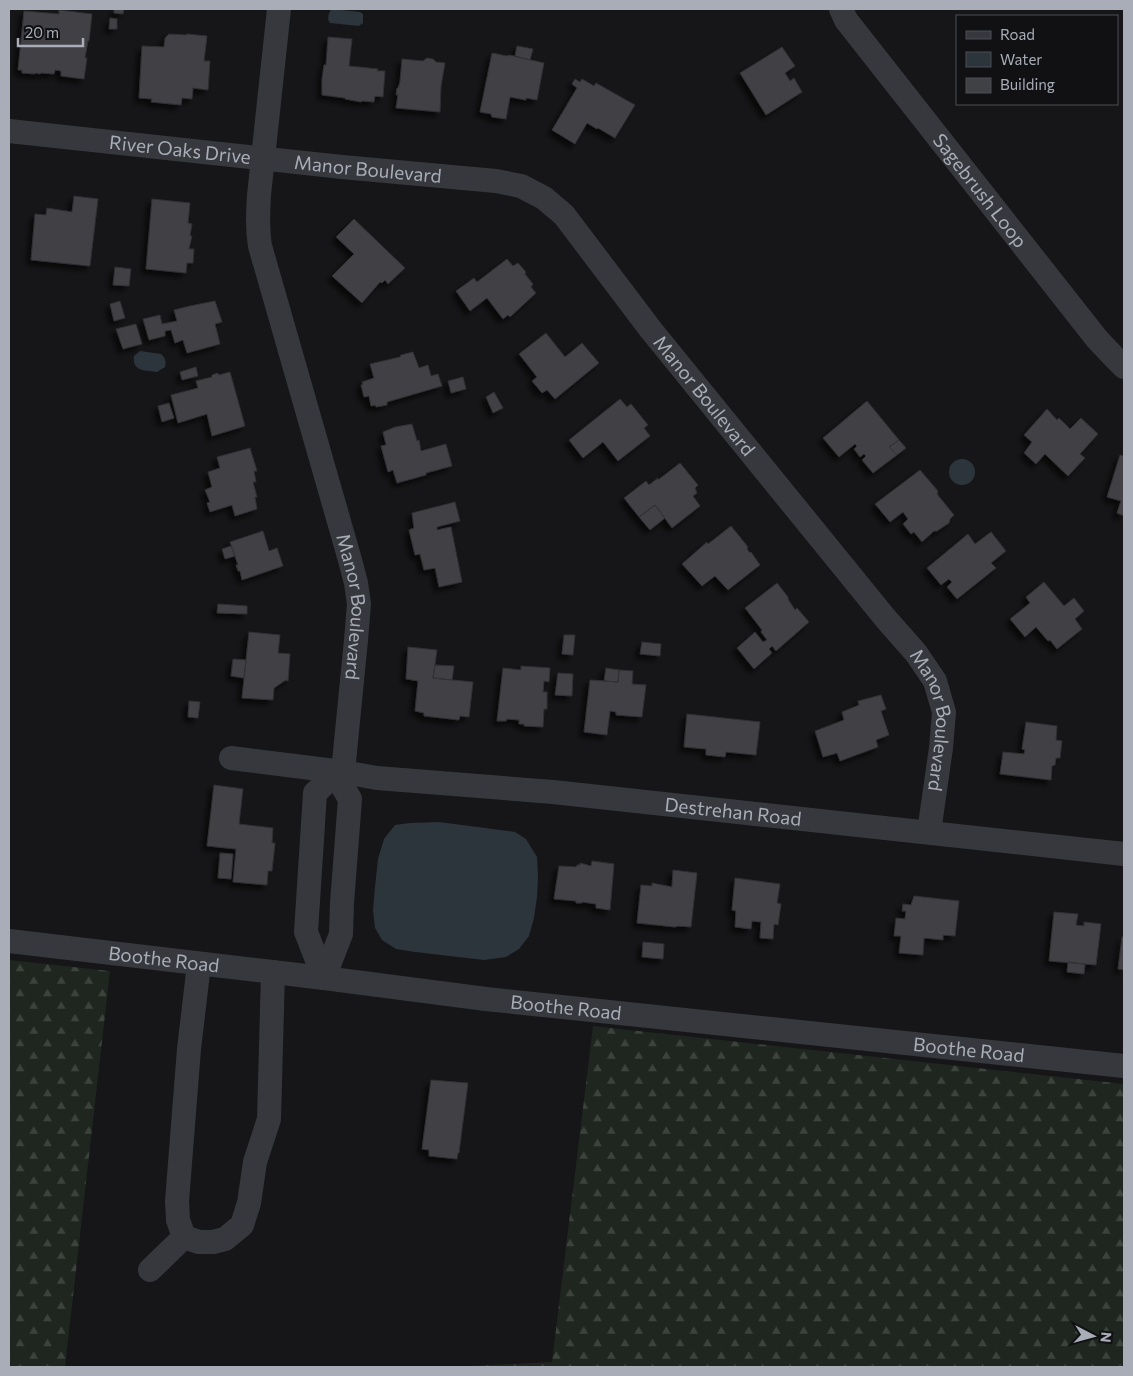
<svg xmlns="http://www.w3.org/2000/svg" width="1133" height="1376" font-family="Commissioner,sans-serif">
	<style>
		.forest { fill: url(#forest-firs) }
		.water { fill: #2c353c }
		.building { fill: #404145; stroke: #303034; filter: url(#shadow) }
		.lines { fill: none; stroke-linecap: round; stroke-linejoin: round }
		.street { stroke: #37383d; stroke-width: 24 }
		.labels { text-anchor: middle; stroke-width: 4; stroke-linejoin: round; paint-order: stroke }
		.street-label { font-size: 19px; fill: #a8adb8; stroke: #111113 }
	</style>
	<defs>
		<pattern id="forest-firs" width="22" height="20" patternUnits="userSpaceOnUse" patternTransform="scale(1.25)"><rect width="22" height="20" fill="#1e261f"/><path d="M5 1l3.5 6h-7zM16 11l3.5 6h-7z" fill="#3c433d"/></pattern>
		<filter id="shadow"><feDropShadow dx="-4.5" dy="4.5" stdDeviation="2.5" flood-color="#0009"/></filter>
	</defs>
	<rect width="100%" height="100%" fill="#161618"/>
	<path class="forest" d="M9,960L110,971L65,1367H9Z
		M593,1026L1124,1084V1367H451L552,1362Z"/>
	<path class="water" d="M332,9L360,12L363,14V23L359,26L330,23C327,20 328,12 332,9Z
		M140,351L161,354C166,358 166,362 165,367L157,372C146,370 132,372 134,356Z
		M949 472a13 13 0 1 1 26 0a13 13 0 1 1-26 0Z
		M439,822L515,832L526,839L537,857L538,877L537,897L534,918L529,936L519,949L506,957L484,960L415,952L396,949L382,940L375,928L373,910L375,887L378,859L384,839L395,825L410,823Z"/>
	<path class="building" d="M114,9H124L123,14L114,13Z
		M59,10L92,14L89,41H88L85,58H87L84,79L61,76V71L55,70L54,74L41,73L40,74L35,73V74L22,73V70H18L24,11L59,14Z
		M110,18L117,19V29H109Z
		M169,34L186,35L187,34L207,36L204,61H210L208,90L193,88L192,99L182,98L181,105L151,102L152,99L139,98L142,46L164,47L165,38Z
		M328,37L352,39L349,66L378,69L377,71H385L383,97L375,96L374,102L362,101L361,102L345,99V98L322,95V79L324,65H326Z
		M517,46L533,49L530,60L515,56Z
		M782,47L795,66L785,73L790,81L794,78L802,92L766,115L740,73Z
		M492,53L507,56L509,55L544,63L537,100L526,98V100L510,97L506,119L492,117L491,114L480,112Z
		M427,58L433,59L436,62L445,63L441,86L440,112L396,108L398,95H396L397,88H398L400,82L402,59L423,61Z
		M575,79L580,82L582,79L594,86L596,83L635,105L615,138L598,128L597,129L587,123L575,144L552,130L577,88L572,84Z
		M74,196L98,199L90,266L31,260L35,214L46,215L47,208L72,212Z
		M152,199L190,203L188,223L192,224L190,236H192L189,249H194L193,263H187L186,273L146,269Z
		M354,219L405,268L388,284L385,280L382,283L380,282L362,303L332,276L354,254L336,237Z
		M507,259L513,266L518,263L526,272L525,274L533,284L531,287L536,293L510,317L508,315L503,319L487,298L470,311L456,291L474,278L477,282Z
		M115,267L131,269L129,286L113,285Z
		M120,301L125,318L114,321L110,304Z
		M215,301L222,322L215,324L220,344L187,353L183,340L175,343L171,330L165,331V336L149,340L143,319L160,315L162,324L177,321L174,310L190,306Z
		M136,324L142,344L123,349L116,329Z
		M546,333L565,357L582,343L599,363L555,399L547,390L542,393L532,381L537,377L519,354Z
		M413,352L419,368L428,365L431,376L438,374L442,386L387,402V405L376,407L375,405L371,406L369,396L364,397L361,385L363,384L362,382L374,378L370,364L400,357L401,355Z
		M196,367L198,376L182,380L180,372Z
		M230,372L245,426L212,436L207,414L178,423L171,395L198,388L196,381L212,377V375L218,373L219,375Z
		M463,377L466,389L451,393L448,381Z
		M494,392L503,408L493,413L486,397Z
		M620,399L627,407L631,404L648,425L644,428L650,436L618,461L603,442L583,458L569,440Z
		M867,401L899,440L889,447L897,455L873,473L862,460L866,456L864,454L860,457L854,449L857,446L855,444L839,457L823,438Z
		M169,403L174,418L162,422L158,406Z
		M1047,409L1057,420L1059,418L1070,429L1081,418L1098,434L1080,454L1085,458L1068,476L1045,454L1036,464L1024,453L1032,442L1024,435Z
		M412,424L417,441L419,440L421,451L446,444L452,466L426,473V475L397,483L393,470L388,472L381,446L386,445L383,432L395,427Z
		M899,440L906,448L897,455L889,447Z
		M250,448L257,471H254L256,482H253L257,497H255L257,509L235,516L232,505L210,512L207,503L210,502L205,490L212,487L208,472L220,468L217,457Z
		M1120,455L1124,456V516L1117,513L1121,501L1107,497Z
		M680,463L698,485L695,488L697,493L693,496L700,506L672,528L655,505L639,517L624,498L646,481L649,485L658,478V480Z
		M920,470L938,491L937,494L954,515L950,519L949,523L937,531H934L922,542L914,532L911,534L903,524L908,519L903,512L890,522L875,504Z
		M455,502L460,521L437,527V530L451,527L462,582L439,587L435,568L424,570L420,554L415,555L409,530L414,528L412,513Z
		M655,505L665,518L650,530L639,517Z
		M731,526L748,547L747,549L750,553L751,552L760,565L728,590L715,576L702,586L682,564L707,542L708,544Z
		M263,531L269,551L277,548L283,566L242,580L240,571H238L236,565H238L230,542Z
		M991,532L1006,551L991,563L996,568L957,599L947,587L952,582L949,579L941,585L927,568L968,534L975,544Z
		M231,546L235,556L225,559L222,549Z
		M1044,582L1064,606L1074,598L1084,611L1075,619L1082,629L1057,649L1050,640L1048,641L1036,627L1025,637L1010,619L1030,603L1026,597Z
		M777,583L788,597V599L795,610L797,608L809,622L776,651L772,646L769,649L772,653L754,669L737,648L755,632L763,642L767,640L761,632L762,630L745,608Z
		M218,604L247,606V614L217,613Z
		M249,632L280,635L278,653L290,654L288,681L286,680L274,688L273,700L242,698Z
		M564,635H575L573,655L562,654Z
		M642,642L661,644L660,656L640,654Z
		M408,647L437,650L433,678L473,682L469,717L460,716L459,720L424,716V713L415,711L418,681L406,679Z
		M233,659L246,660L244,678L231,676Z
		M435,665L454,666L452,680L433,678Z
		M521,666L550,668L549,682L544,681L543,692H547V709H544L543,727L524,726V724H519V720L507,719L506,721H497L503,668L521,670Z
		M606,668L619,670L618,682L604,681Z
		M619,670L633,671L632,684L646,685L642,717L616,715V712L610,711L607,735L584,732L590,680L618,682Z
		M558,673L573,674L572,696L555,695Z
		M881,695L886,709L881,711L889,735L876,740L878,747L840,761L837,753L823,757L815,731L844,720L842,712L859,705L858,701Z
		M189,701L200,702L198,718L188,717Z
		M687,714L760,722L756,755L726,752L725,757L706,755V749L684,747Z
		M1026,722L1057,726L1056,740L1062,741L1060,758H1056L1055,765L1052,766L1051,780L1000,774L1003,752L1024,754L1025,750L1022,749Z
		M214,785L243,789L239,824L273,828L272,843H275L272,871H268L267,885L233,882L236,849L207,846Z
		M220,853L233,854L231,879L218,878Z
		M592,861L614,864L610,910L596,908V904L582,902V903H576V901L554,899L559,866L576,867L577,865H580V863L591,866Z
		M673,870L697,873L691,927L678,926L675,927L637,923L641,885L652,886V883L672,887Z
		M735,878L780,884L777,903L781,904L778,925L774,924L773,939L760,938L761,922L752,921L751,929L735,927L736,911L732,910Z
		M914,896L959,901L955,936L943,935V940L924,938L923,955L899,953L901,936H894L896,918L905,919L906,911H902L903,904L911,905Z
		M1054,912L1078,914L1076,925L1084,926V922L1101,924L1096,965L1049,961Z
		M1122,937H1124V970L1118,969Z
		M643,942L664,944L663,959L642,957Z
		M1068,962L1085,964L1084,974L1067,972Z
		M431,1080L468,1083L459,1153H458L457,1159L429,1156V1150L422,1149Z"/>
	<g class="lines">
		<g class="street">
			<path id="s1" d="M279,9L259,195C258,212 257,228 260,246L350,560L356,583L359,604L356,640L343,772L335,774L315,793L306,932L324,978"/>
			<path id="s2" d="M841,9L846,20L1097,339L1114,357L1124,367"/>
			<path id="s3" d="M9,131L342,167L496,181L521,186L544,198L564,215L651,330L886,619L916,653L935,681L944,712L941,748L929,832"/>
			<path id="s4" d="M231,758L343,772L377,778L553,792L1124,854"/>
			<path id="s5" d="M9,941L324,978L486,999L1124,1066"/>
			<path d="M324,978L341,934L342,903L350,799L335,774"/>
			<path d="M184,1237L199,1242H213L225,1239L242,1225L249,1203L255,1162L269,1119L273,972"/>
			<path d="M150,1270L184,1237L178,1220L177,1201L189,1049L199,964"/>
		</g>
	</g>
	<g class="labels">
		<g class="street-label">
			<text dy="7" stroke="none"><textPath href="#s3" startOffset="172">River Oaks Drive</textPath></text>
			<text dy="7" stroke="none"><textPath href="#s3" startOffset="361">Manor Boulevard</textPath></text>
			<text dy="7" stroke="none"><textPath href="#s2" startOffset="229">Sagebrush Loop</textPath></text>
			<text dy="7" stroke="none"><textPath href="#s3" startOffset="796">Manor Boulevard</textPath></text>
			<text dy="7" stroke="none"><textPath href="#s1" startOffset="612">Manor Boulevard</textPath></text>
			<text dy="7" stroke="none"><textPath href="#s3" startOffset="1201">Manor Boulevard</textPath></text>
			<text dy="7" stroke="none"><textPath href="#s4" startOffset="505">Destrehan Road</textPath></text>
			<text dy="7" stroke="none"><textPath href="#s5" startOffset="156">Boothe Road</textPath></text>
			<text dy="7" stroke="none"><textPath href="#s5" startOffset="561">Boothe Road</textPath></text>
			<text dy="7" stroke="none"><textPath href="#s5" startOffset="966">Boothe Road</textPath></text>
		</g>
	</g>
	<rect width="1133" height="1376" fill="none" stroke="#a8adb8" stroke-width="20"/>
	<rect x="956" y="15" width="162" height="90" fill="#111113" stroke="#4d4f55"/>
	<rect x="966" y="31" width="25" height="8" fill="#37383d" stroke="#4d4f55"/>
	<text x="1000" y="40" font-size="15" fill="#a8adb8">Road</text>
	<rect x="966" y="52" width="25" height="15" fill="#2c353c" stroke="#4d4f55"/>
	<text x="1000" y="65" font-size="15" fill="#a8adb8">Water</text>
	<rect x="966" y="78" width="25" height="15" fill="#404145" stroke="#4d4f55"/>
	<text x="1000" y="90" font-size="15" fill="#a8adb8">Building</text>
	<g transform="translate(1093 1336) rotate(96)" stroke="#111113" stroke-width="4" paint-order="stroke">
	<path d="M0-4L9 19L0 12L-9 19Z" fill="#a8adb8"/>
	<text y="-8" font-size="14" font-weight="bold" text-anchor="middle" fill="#a8adb8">N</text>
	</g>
	<path d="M18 38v8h65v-8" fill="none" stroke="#a8adb8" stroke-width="2.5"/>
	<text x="25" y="38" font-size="15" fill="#a8adb8" stroke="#111113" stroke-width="4" paint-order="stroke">20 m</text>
</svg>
